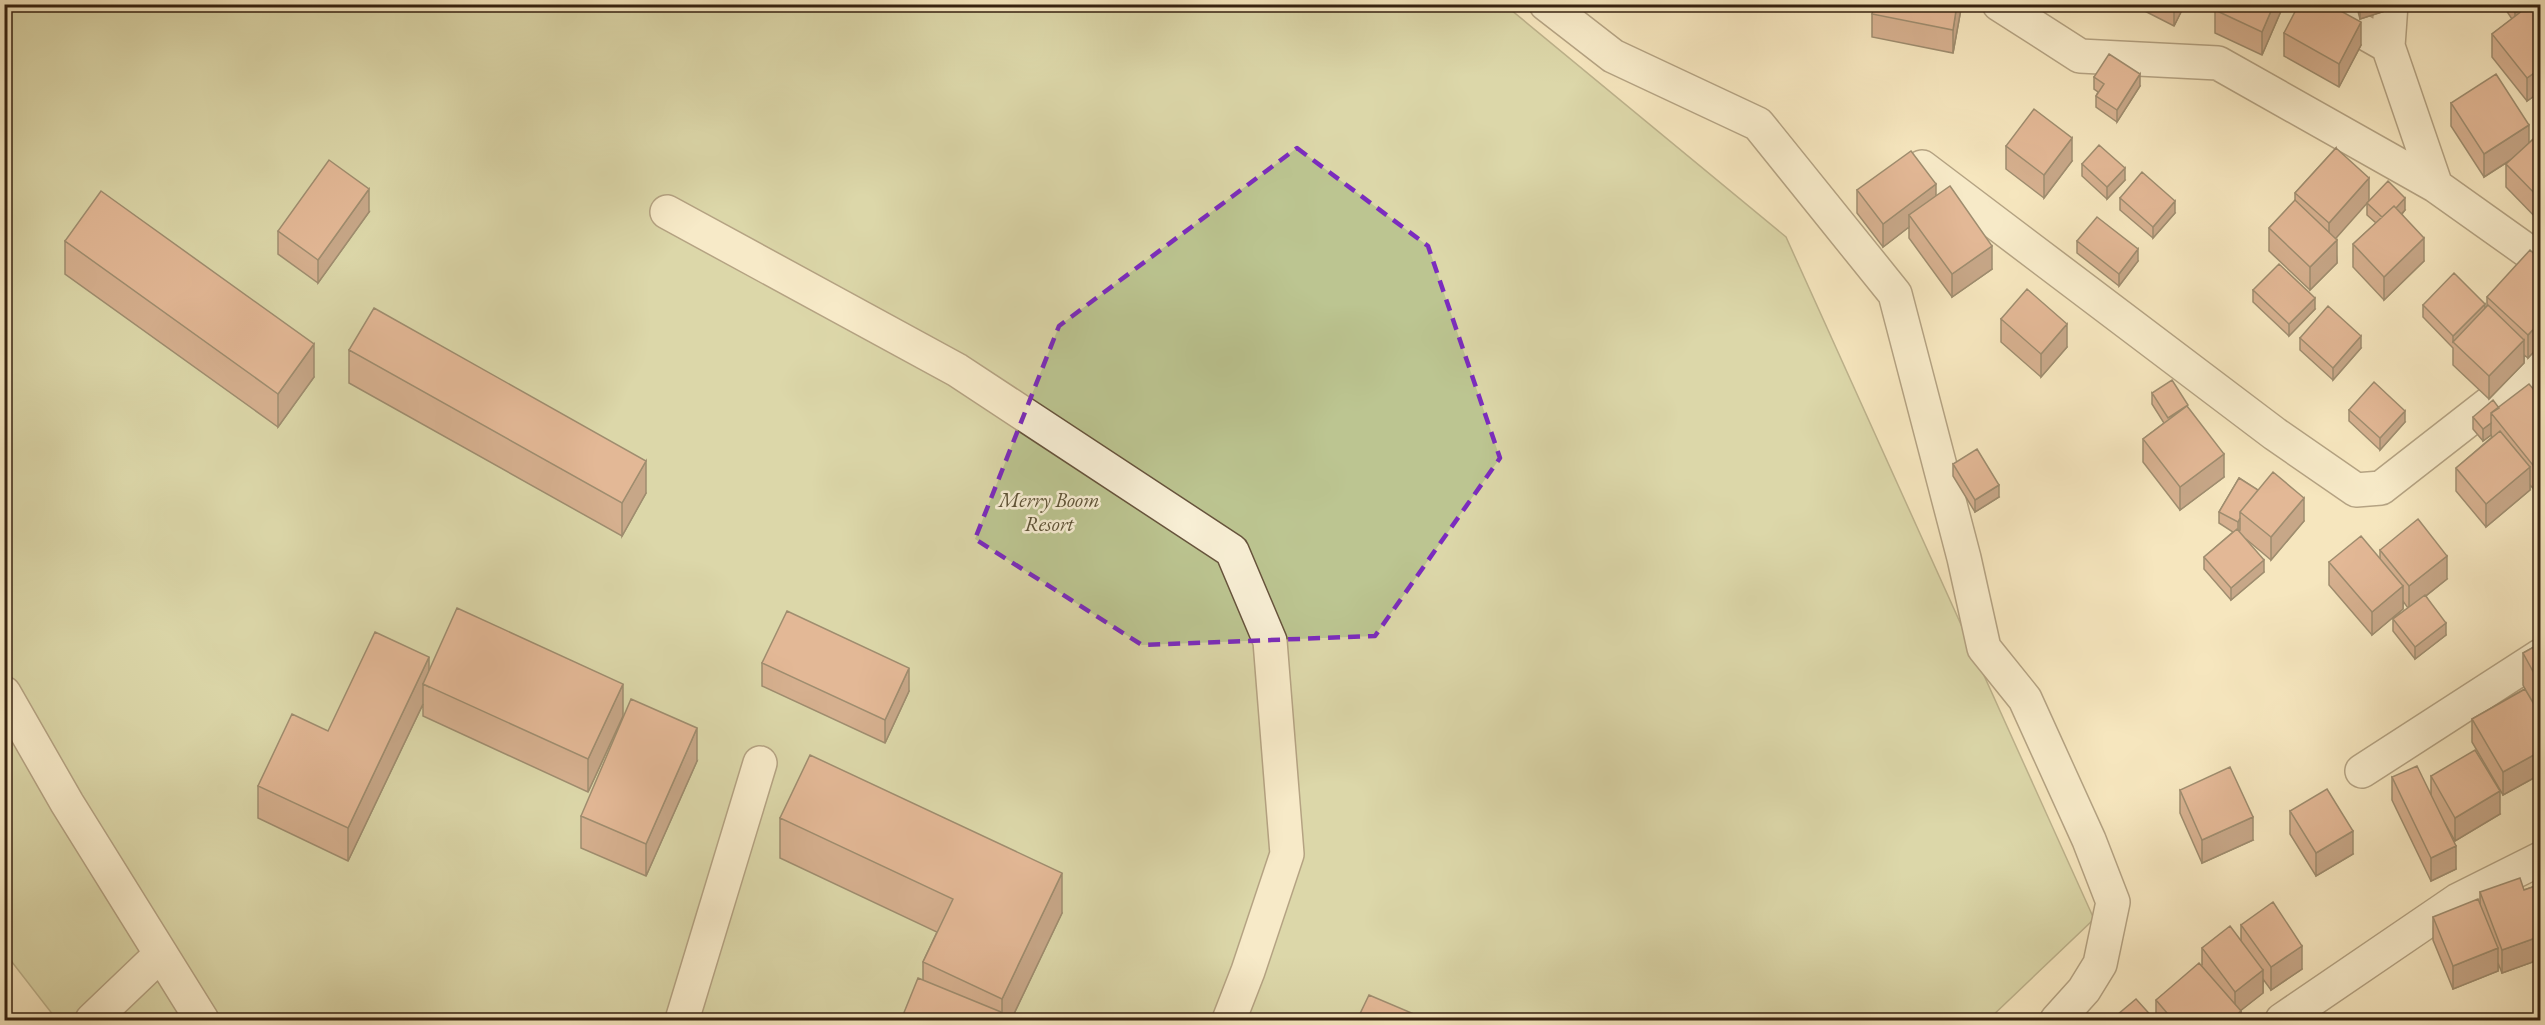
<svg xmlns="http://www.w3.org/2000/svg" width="2545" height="1025" font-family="'EB Garamond',serif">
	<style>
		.green { fill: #bcc591; stroke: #797450; stroke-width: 1.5 }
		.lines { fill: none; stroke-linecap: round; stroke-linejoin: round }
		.street-casing { stroke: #66533c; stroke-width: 36 }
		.street { stroke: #f8efd5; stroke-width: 33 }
		.wall { fill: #af7058; stroke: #362210; stroke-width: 1.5 }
		.shaded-wall { fill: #8f5b47; stroke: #362210; stroke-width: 1.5 }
		.building { fill: #cc8266; stroke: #362210; stroke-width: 1.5 }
		.marked { fill: none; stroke: #7b2cbf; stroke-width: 4.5; stroke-dasharray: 12 8; stroke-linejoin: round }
		.labels { text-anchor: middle; stroke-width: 5; stroke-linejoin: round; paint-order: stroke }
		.park-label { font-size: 21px; font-style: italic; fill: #5e5337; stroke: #f8efd5 }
	</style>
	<rect width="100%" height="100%" fill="#f5e6be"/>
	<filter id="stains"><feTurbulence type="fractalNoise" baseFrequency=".00333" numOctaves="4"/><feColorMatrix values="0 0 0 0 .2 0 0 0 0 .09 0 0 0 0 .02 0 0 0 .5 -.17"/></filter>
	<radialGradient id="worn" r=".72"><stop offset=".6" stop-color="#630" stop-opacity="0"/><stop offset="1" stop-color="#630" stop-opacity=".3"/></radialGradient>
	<path class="green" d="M5,4L1505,5L1786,237L2094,919L1988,1020H57L5,953Z"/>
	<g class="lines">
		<g class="street-casing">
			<path id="street" d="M1546,4L1613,56L1758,124L1895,294L1964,558L1984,648L2025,699L2089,840L2113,902L2100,964L2084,990L2057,1020
				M1999,4L2080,56L2218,63L2436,186L2540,260
				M2314,4L2388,46
				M2391,4L2388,46L2436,186
				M1922,167L2275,434L2356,490L2381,488L2540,364
				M667,212L957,370L1232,551L1270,641L1287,854L1248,971L1229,1020
				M4,693L67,803L202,1020
				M2362,771L2540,656
				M92,1020L161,954
				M682,1020L760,763
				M2282,1020L2458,900L2540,859"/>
		</g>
		<use href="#street" class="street"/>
	</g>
	<path class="wall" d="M1961,4V9L1953,53L1872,37V14Z
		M2131,4H2185L2174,26Z
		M2217,4H2284L2262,55L2215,33V10Z
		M2356,4H2385V11L2360,19Z
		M2502,4H2541V91L2527,101L2492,57V34L2512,19Z
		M2284,33L2361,45L2339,87L2284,56Z
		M2094,77L2140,86L2117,122L2096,107V96L2098,92L2094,89Z
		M2451,103L2529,143L2541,132V223L2506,187V164L2512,159L2484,177L2451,126Z
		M2006,146L2072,161L2044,198L2006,169Z
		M2336,148L2335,238L2337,263L2310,290L2269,251V228L2295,201V193Z
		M2082,164L2125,180L2107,199L2082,176Z
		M1857,190L1936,196L1992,269L1952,297L1909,238V227L1883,247L1857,213Z
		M2120,198L2175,213L2153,238L2120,210Z
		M2367,203L2405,210L2402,214L2424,261L2384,300L2353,267V244L2376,223L2367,215Z
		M369,212L318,283L278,254V231Z
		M65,241L314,377L278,427L65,274Z
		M2077,241L2138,261L2119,286L2077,253Z
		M2541,260V344L2528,358L2524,355V363L2489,399L2453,365V348L2423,317V305L2485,308L2487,306V297Z
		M2253,290L2315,309L2289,336L2253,302Z
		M2001,319L2067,347L2041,377L2001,342Z
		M2300,338L2361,348L2333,380L2300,350Z
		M349,350L646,493L622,536L349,383Z
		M2152,393L2224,477L2180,510L2143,462V439L2164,423L2152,404Z
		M2541,398V497L2530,485V490L2486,527L2456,491V468L2492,437L2491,435L2483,441L2473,429V417L2499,408Z
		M2349,410L2405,422L2380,450L2349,421Z
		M1953,464L1999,497L1975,512L1953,476Z
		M2239,478L2304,521L2271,560L2246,539L2264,572L2231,600L2204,569V557L2233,532L2219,523V512Z
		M2380,550L2447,579L2426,596L2446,635L2415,659L2393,631V619L2408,608L2403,601V609L2372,635L2329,585V562L2380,559Z
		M2541,643V774L2503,795L2472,742V719L2525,689L2523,685V653Z
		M762,663L909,691L885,743L762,686Z
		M429,669L623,716L588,792L423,716V704L348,861L258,818V786Z
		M697,761L646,876L581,848V816Z
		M2431,776L2500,814L2455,841L2445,823L2456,869L2431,881L2392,800V777L2431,794Z
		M2180,790L2253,840L2202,863L2180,813Z
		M2290,811L2353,854L2316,876L2290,834Z
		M780,818L1062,913L1011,1020H901L923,980V962L937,932L780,858Z
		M2541,884V959L2502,973L2498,963V971L2453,989L2433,940V917L2480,905V892L2524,890Z
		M2241,925L2302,969L2271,990L2263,979V993L2241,1010V1020H2156V1000L2202,965V948L2241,940Z"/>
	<path class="shaded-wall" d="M1957,4H1961V9L1953,53V30Z
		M2174,4H2185L2174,26Z
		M2274,4H2284L2262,55V32Z
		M2368,4H2385V11L2360,19V7Z
		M2529,4H2541L2515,25V13Z
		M2361,22V45L2339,87V64Z
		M2541,68V91L2527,101V78Z
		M2140,74V86L2117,122V110Z
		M2529,125V148L2484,177V154Z
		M2072,138V161L2044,198V175Z
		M2125,168V180L2107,199V187Z
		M2369,178V201L2329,246V223Z
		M1936,184V207L1909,215V227L1883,247V224Z
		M369,189V212L318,283V260Z
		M2405,198V210L2385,231V219Z
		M2175,201V213L2153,238V227Z
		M2424,238V261L2384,300V277Z
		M2337,240V263L2310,290V267Z
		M1992,246V269L1952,297V274Z
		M2138,249V261L2119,286V274Z
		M2315,298V309L2289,336V324Z
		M2485,304V316L2453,342V336Z
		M2541,321V344L2528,358V335Z
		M2067,324V347L2041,377V354Z
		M2361,336V348L2333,380V368Z
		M2524,340V363L2489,399V376Z
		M314,344V377L278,427V394Z
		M2405,411V422L2380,450V438Z
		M2491,423V435L2483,441V429Z
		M2224,454V477L2180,510V487Z
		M646,461V493L622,536V503Z
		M2530,467V490L2486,527V504Z
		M1999,485V497L1975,512V500Z
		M2304,498V521L2271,560V537Z
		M2240,518V530L2238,534V522Z
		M2447,556V579L2409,609V586Z
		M2264,560V572L2231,600V588Z
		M2403,586V609L2372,635V612Z
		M2446,623V635L2415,659V647Z
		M429,657V687L423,684V704L348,861V828Z
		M909,668V691L885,743V720Z
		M623,684V716L588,792V759Z
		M697,728V761L646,876V844Z
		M2541,751V774L2503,795V772Z
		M2500,791V814L2455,841V818Z
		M2253,817V840L2202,863V840Z
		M2353,831V854L2316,876V853Z
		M2456,846V869L2431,881V858Z
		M1062,873V913L1011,1020H1002V999Z
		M2541,936V959L2502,973V950Z
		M2302,946V969L2271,990V967Z
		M2498,948V971L2453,989V966Z
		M2263,970V993L2235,1015V992Z
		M2241,1011V1020H2230Z
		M1001,1012V1020H997Z"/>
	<path class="building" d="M1874,4H1957L1953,30L1872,14Z
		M2217,4H2274L2262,32L2215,10Z
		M2299,4H2328L2361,22L2339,64L2284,33Z
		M2510,4H2529L2515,13Z
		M2531,4H2541V68L2527,78L2492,34Z
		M2109,54L2140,74L2117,110L2096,96L2104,84L2094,77Z
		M2496,74L2529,125L2484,154L2451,103Z
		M2034,109L2072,138L2044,175L2006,146Z
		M2541,132V200L2506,164Z
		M2099,145L2125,168L2107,187L2082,164Z
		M2336,148L2369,178L2329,223L2295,193Z
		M1911,151L1936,184L1883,224L1857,190Z
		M329,160L369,189L318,260L278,231Z
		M2142,172L2175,201L2153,227L2120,198Z
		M2388,181L2405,198L2396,208L2394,206L2382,217L2367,203Z
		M1950,186L1992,246L1952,274L1909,215Z
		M101,191L314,344L278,394L65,241Z
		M2295,200L2337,240L2310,267L2269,228Z
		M2394,206L2424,238L2384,277L2353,244Z
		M2097,217L2138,249L2119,274L2077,241Z
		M2530,250L2541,260V321L2528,335L2487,297Z
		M2279,264L2315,298L2289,324L2253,290Z
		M2454,273L2485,304L2453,336L2423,305Z
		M2027,289L2067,324L2041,354L2001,319Z
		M2488,305L2524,340L2489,376L2453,342Z
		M2328,306L2361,336L2333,368L2300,338Z
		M374,308L646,461L622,503L349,350Z
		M2172,380L2188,405L2168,418L2152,393Z
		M2374,382L2405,411L2380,438L2349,410Z
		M2529,384L2541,398L2540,474L2491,413Z
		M2493,400L2499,408L2491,413V423L2483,429L2473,417Z
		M2187,406L2224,454L2180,487L2143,439Z
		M2500,431L2530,467L2486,504L2456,468Z
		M1977,449L1999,485L1975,500L1953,464Z
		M2273,472L2304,498L2271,537L2240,512Z
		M2239,478L2258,490L2240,512V518L2238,522L2219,512Z
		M2418,519L2447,556L2409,586L2380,550Z
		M2237,529L2264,560L2231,588L2204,557Z
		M2361,536L2403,586L2372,612L2329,562Z
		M2425,595L2446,623L2415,647L2393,619Z
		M457,608L623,684L588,759L423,684Z
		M787,611L909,668L885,720L762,663Z
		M375,632L429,657L348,828L258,786L292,714L328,731Z
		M2541,643V686L2523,653Z
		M2525,689L2541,716V751L2503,772L2472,719Z
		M631,699L697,728L646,844L581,816Z
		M2475,750L2500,791L2455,818L2431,776Z
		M810,755L1062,873L1002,999L923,962L953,899L780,818Z
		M2417,766L2456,846L2431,858L2392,777Z
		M2230,767L2253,817L2202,840L2180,790Z
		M2327,789L2353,831L2316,853L2290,811Z
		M2520,878L2524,890L2541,884V936L2502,950L2480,892Z
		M2478,899L2498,948L2453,966L2433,917Z
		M2273,902L2302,946L2271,967L2241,925Z
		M2230,926L2263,970L2235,992L2202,948Z
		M2199,963L2241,1011L2230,1020H2173L2156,1000Z
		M918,978L1001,1012L997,1020H901Z
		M1369,995L1428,1020H1357Z
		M2136,999L2155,1020H2111Z"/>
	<path d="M0 0H2545V1025H0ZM1297,148L1428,246L1500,458L1375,636L1142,645L975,539L1059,326Z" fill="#f5e6be" fill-opacity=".55" fill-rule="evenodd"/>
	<path class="marked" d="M1297,148L1428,246L1500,458L1375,636L1142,645L975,539L1059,326Z"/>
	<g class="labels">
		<g class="park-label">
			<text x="1049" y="507">Merry Boom<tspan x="1049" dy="24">Resort</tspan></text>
		</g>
	</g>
	<rect width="2545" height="1025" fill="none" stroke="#f5e6be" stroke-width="24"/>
	<rect x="6" y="6" width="2533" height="1013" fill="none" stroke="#362210" stroke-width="3"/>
	<rect x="12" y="12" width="2521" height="1001" fill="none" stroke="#362210" stroke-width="1.5"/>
	<rect width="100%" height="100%" filter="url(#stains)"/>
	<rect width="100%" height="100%" fill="url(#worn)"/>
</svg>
